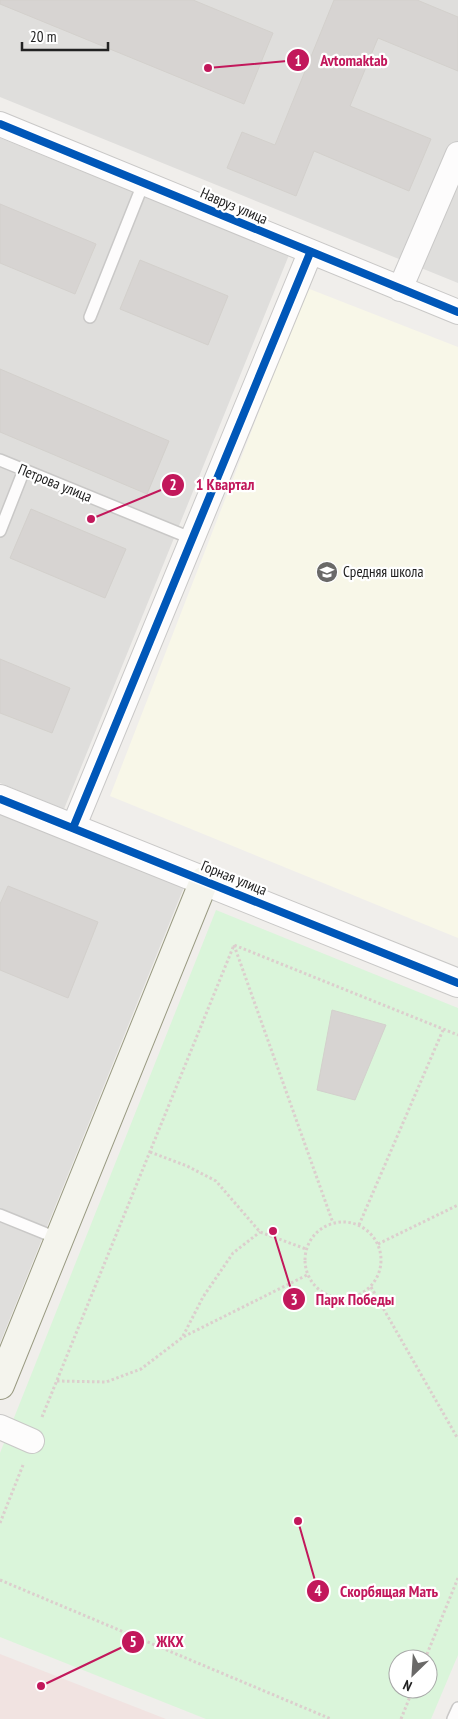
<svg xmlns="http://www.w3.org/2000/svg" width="458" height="1719" font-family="'PT Sans Narrow',sans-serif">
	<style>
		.residential { fill: #dfdedc }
		.commercial { fill: #f1e3e1 }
		.education { fill: #f8f7e8 }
		.park { fill: #daf5da; fill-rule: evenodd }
		.building { fill: #d7d4d2; stroke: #d3d0cc }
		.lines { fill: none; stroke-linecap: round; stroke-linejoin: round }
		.service-casing { stroke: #c9c8c7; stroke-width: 14 }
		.minor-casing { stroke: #c9c8c7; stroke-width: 26 }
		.tertiary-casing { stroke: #c9c8c7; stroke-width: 30 }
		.secondary-casing { stroke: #999a82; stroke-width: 30 }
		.path { stroke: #dccecd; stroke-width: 3; stroke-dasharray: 2.5 2.5; stroke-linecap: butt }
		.service { stroke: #fdfcfc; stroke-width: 11 }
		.minor { stroke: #fdfcfc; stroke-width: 24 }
		.tertiary { stroke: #fdfcfc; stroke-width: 28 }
		.secondary { stroke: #f4f4ed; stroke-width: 28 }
		.cycleway-casing { stroke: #fff; stroke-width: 11 }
		.cycleway { stroke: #0057b8; stroke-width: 8 }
		.labels { text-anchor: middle; stroke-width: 4.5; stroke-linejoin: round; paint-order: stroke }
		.street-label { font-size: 15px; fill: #222; stroke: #fff }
		.poi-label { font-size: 15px; fill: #222; stroke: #fff; text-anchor: start }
		.leader { fill: none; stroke: #c2185b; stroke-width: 2 }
		.callout-dot { fill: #c2185b; stroke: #fff; stroke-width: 2 }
		.mark-label { font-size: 15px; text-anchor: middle; font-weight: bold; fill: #fff }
		.callout-label { font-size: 16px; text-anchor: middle; font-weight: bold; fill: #c2185b; stroke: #fff; stroke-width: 4.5; stroke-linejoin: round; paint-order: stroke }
	</style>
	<rect width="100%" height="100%" fill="#f0eeeb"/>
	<path class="residential" d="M0,0H458V283L0,97Z
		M0,138L289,255L64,809L0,783Z
		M0,813L184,887L0,1343Z"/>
	<path class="commercial" d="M0,1654L166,1719H0Z"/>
	<path class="education" d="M307,288L458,347V938L110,796Z"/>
	<path class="park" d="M216,910L458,1008V1655L431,1719H206L0,1637V1453ZM398,1659H428V1689H398Z"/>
	<path class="building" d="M0,0H193L273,33L244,104L0,4Z
		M334,0H417L458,17V71L378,38L350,106L431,139L409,191L314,151L296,196L227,168L242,132L275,145Z
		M0,204L96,244L75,294L0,263Z
		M140,260L228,296L208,345L120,309Z
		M0,369L169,441L147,494L0,432Z
		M31,509L126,549L105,598L10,558Z
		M0,659L70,688L52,733L0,713Z
		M8,886L98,922L68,998L0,970V904Z
		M332,1010L386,1025L355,1100L317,1090Z"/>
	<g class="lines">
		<g class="service-casing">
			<path id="service" d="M90,317L143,184
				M0,460L193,539
				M0,531L24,470
				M0,1215L59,1239
				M453,1719L458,1708"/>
		</g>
		<g class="minor-casing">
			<path id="minor" d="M0,124L458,312
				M400,289L458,154
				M73,828L310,253
				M0,1427L32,1441"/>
		</g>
		<g class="tertiary-casing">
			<path id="tertiary" d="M0,799L458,983"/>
		</g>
		<g class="secondary-casing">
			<path id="secondary" d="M0,1385L204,881"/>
		</g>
		<path class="path" d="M234,945L333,1223
			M150,1152L187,1166L216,1181L260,1232L306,1249
			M305 1260a38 38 0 1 1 76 0a38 38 0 1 1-76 0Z
			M359,1225L443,1030
			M378,1244L458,1205
			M371,1287L458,1439
			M183,1336L203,1297L233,1253L260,1232
			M57,1381L106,1382L141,1369L183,1337L307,1275
			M42,1417L234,945L458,1035
			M0,1523L23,1465
			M0,1580L331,1719
			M425,1659L458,1578
			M401,1719L413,1689"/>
		<use href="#service" class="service"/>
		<use href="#minor" class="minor"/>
		<use href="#tertiary" class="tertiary"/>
		<use href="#secondary" class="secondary"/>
		<g class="cycleway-casing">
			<path id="cycleway" d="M0,124L458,312
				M0,799L458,983
				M73,828L310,253"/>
		</g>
		<use href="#cycleway" class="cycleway"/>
	</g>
	<defs>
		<g id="school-disc" transform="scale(1.125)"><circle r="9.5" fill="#6a6968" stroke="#fff"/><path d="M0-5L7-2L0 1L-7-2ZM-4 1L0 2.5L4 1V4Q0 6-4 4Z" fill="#fff"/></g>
	</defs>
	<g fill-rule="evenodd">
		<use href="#school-disc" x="327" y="572"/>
	</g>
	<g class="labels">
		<g class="street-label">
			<text transform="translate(234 206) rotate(23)" y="5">Навруз улица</text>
			<text transform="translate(55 483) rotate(22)" y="5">Петрова улица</text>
			<text transform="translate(234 878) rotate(22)" y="5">Горная улица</text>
		</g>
		<g class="poi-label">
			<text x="343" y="577">Средняя школа</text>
		</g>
	</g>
	<path class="leader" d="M208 68L298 60M91 519L173 485M273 1231L294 1299M298 1521L318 1591M41 1686L133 1642"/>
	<g class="callout-dot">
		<circle cx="208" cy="68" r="5"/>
		<circle cx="91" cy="519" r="5"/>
		<circle cx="273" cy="1231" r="5"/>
		<circle cx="298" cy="1521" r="5"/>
		<circle cx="41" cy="1686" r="5"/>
		<circle cx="298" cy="60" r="12"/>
		<circle cx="173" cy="485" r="12"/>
		<circle cx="294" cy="1299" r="12"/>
		<circle cx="318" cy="1591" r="12"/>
		<circle cx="133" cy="1642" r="12"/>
	</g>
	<g class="mark-label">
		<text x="298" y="66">1</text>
		<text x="173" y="490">2</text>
		<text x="294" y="1305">3</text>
		<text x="318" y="1596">4</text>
		<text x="133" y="1647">5</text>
	</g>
	<g class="callout-label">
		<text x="354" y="66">Avtomaktab</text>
		<text x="225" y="490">1 Квартал</text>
		<text x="355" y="1305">Парк Победы</text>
		<text x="389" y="1597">Скорбящая Мать</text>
		<text x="170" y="1647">ЖКХ</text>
	</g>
	<g transform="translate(413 1674) rotate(205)"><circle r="24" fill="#ffffff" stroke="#a7a7a7"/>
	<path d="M0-4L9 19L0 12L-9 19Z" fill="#6a6968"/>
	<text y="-8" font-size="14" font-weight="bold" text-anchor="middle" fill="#222222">N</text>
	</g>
	<path d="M22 42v8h86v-8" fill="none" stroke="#222222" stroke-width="2.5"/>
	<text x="30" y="42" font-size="15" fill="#222222" stroke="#ffffff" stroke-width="4" paint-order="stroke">20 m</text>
</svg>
